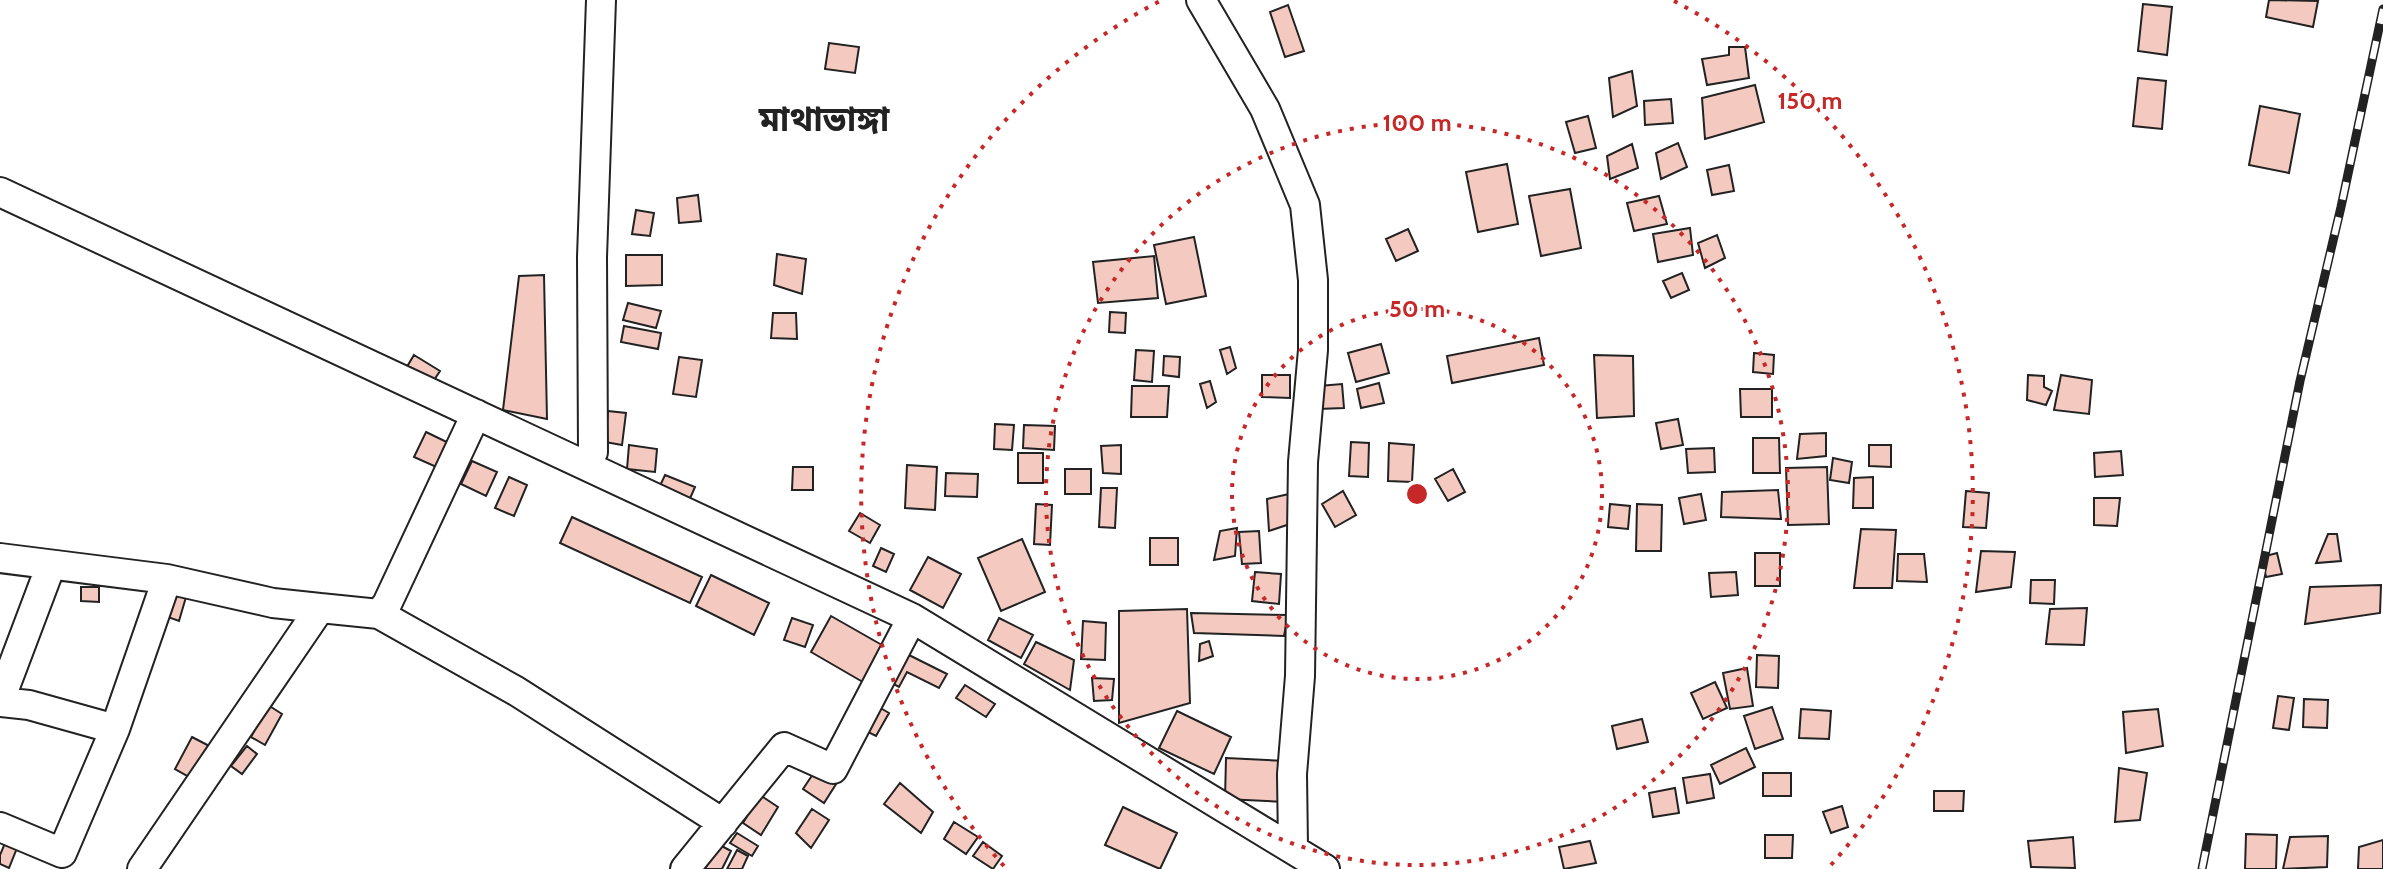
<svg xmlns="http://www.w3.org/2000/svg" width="2383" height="869" font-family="Cabin,'Noto Sans Bengali',sans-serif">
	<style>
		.building { fill: #f3c9c0; stroke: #222; stroke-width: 2 }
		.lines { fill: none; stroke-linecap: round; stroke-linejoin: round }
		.minor-casing { stroke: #222; stroke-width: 32 }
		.minor { stroke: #fff; stroke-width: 28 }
		.rail-casing { stroke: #222; stroke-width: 9 }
		.rail { stroke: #fff; stroke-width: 6; stroke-dasharray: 18; stroke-linecap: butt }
		.ring { fill: none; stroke: #c62828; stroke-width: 4; stroke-dasharray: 4 8 }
		.labels { text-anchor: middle; stroke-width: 6; stroke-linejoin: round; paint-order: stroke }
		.district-label { font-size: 34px; font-weight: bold; fill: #222; stroke: #fff }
		.centre { fill: #c62828; stroke: #fff; stroke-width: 4 }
		.ring-label { font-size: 24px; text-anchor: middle; font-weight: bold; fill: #c62828; stroke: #fff; stroke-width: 6; stroke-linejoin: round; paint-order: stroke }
	</style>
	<rect width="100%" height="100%" fill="#fff"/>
	<path class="building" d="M2269,0L2318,1L2313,27L2266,17Z
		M2143,4L2172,7L2167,55L2138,51Z
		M1288,5L1304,51L1285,57L1270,12Z
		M829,43L859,47L855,73L825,69Z
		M1729,47H1745L1749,78L1707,85L1702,59L1729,55Z
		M1632,71L1637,106L1613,117L1609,78Z
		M2138,78L2166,81L2162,129L2133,126Z
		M1755,85L1764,122L1705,139L1702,98Z
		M1671,99L1673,123L1645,125L1644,101Z
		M2260,106L2300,114L2289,173L2249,165Z
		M1588,116L1596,148L1575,153L1566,122Z
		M1678,143L1687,167L1661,179L1656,153Z
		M1632,144L1638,168L1610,179L1607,156Z
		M1507,164L1518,224L1478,232L1466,172Z
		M1729,165L1734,191L1712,195L1707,170Z
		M1570,189L1581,248L1541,256L1529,196Z
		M698,195L701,221L679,223L677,198Z
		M1659,196L1667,224L1634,231L1627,203Z
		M636,210L654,213L650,236L632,234Z
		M1690,228L1693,255L1658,262L1653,234Z
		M1408,229L1418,251L1396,261L1386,239Z
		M1717,235L1725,258L1705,268L1698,243Z
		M1194,237L1206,296L1166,304L1154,245Z
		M777,254L806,259L802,294L774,285Z
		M626,255H662V285L626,286Z
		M1154,256L1158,298L1098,303L1093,262Z
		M1682,273L1689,290L1671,298L1663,281Z
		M544,275L547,419L503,410L519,276Z
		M628,303L661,311L656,328L623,320Z
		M1110,312L1126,313L1125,333L1109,332Z
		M773,313H796L797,339L771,338Z
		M624,326L661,333L658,349L621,342Z
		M1539,338L1544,365L1452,383L1447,356Z
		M1381,344L1389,373L1356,382L1348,353Z
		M1230,347L1236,368L1227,374L1220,350Z
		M1136,350L1154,351L1152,382L1134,380Z
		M1754,353L1774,355L1773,374L1753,372Z
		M414,355L440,371L430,386L405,370Z
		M1594,355L1633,356L1634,416L1597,418Z
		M1164,356L1180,357L1179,377L1163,375Z
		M679,357L702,360L696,397L673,394Z
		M1262,375H1290V398L1262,397Z
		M2028,375L2044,376V387L2052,391L2046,405L2027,400Z
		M2061,375L2092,380L2089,414L2054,410Z
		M1210,381L1216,402L1207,408L1200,384Z
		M1379,383L1384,403L1361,408L1357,389Z
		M1342,384L1344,408L1318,409L1319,386Z
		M1132,386H1169L1167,417H1131Z
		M1740,389H1772V417H1741Z
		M608,411L626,413L622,445L605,442Z
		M1678,419L1683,445L1661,449L1656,423Z
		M995,424L1014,425L1012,450L994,449Z
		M1024,425L1055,426L1054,450L1023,448Z
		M426,432L455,446L443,470L414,457Z
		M1826,433V456L1797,459L1800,434Z
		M1753,438H1779L1780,473H1753Z
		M1351,442L1369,443L1368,477L1349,476Z
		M1389,443L1414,445L1412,482L1388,481Z
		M629,445L657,449L655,472L627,469Z
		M1121,445V474L1103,473L1101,446Z
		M1869,445H1891V467L1869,466Z
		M1714,448L1715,472L1688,473L1686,449Z
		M2121,451L2123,475L2095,477L2094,453Z
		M1018,453H1043V483H1018Z
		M1833,458L1852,462L1849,483L1830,480Z
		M472,461L497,472L486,496L461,484Z
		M907,465L937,467L935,510L905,508Z
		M793,467H813V490H792Z
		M1827,467L1829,524L1788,525L1786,468Z
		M1065,469H1091V494H1065Z
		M1453,469L1465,492L1448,501L1435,479Z
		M946,473L978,474L977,497L945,496Z
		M665,475L695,487L688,503L658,490Z
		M509,477L527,485L514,516L495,508Z
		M1873,477V508H1853L1854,478Z
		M1101,488H1117L1115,528L1099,527Z
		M1778,490L1781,519L1721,517L1722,492Z
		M1343,491L1356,515L1335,527L1322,504Z
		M1966,491L1989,493L1986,528L1963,527Z
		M1289,494L1293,523L1269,531L1267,499Z
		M1701,494L1706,520L1684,524L1679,498Z
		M2094,498H2120L2117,526L2094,525Z
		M1036,504L1052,505L1050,545L1034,544Z
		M1610,504L1630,506L1628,529L1608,527Z
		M1637,504L1662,505L1661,551H1636Z
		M860,513L880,525L870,543L849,531Z
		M572,517L702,577L690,603L560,543Z
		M1237,528L1235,556L1214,560L1220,531Z
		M1861,529L1896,530L1892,588H1854Z
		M1259,531L1261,563L1242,564L1239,532Z
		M2328,534H2337L2341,561L2316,563Z
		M1150,538H1178V565H1150Z
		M1022,539L1045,592L1001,611L978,558Z
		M881,548L894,554L886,572L873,566Z
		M1981,551L2015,552L2011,587L1976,592Z
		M1755,553H1780V586H1755Z
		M2277,553L2282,574L2266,577L2262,557Z
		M1898,554H1924L1927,582L1897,581Z
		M928,557L961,574L943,608L910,590Z
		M1255,572L1281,574L1279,604L1252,601Z
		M1736,572L1738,595L1711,597L1709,573Z
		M711,575L769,603L754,635L696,606Z
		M2031,580H2055L2054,604L2030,603Z
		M2381,585L2380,613L2305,624L2310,587Z
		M81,587H99V602L81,601Z
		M172,593L186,597L179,621L165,616Z
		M2087,608L2084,645L2046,644L2050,609Z
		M1187,609L1190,703L1119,723V611Z
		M1191,613L1288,615L1284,636L1194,633Z
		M831,616L889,649L868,685L811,652Z
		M792,618L813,625L805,647L784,640Z
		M999,618L1033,635L1021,658L988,640Z
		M1083,621L1106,623L1105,660L1081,659Z
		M1209,641L1213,656L1199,661L1200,644Z
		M1036,642L1074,660L1070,690L1024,664Z
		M901,651L947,674L939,688L907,672L899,687L886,680Z
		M1757,655L1779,656L1778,688L1756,687Z
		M1747,668L1753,706L1730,709L1723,673Z
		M1092,678L1114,679L1112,700L1094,701Z
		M1715,682L1727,708L1703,719L1691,693Z
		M965,685L995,704L986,717L956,698Z
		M2278,696L2294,698L2289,730L2273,728Z
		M2304,699L2328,700L2327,728L2303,727Z
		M268,705L282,714L265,745L251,737Z
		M877,706L889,713L876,736L864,730Z
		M1772,707L1783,739L1755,749L1744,716Z
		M1801,709L1831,711L1829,739L1799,738Z
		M2158,709L2163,746L2126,753L2123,712Z
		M1177,711L1231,737L1214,774L1159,748Z
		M1642,719L1648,742L1617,749L1612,726Z
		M192,737L217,750L200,783L175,769Z
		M247,746L257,754L242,774L231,766Z
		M1746,748L1755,767L1720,784L1711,765Z
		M1226,758L1286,761L1285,802L1225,799Z
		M817,768L838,781L824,803L803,789Z
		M2119,768L2147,773L2140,820L2115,822Z
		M1763,773H1791V796H1763Z
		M1710,774L1714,798L1687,803L1683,778Z
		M900,783L933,812L921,833L884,804Z
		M1675,788L1679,813L1653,817L1649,793Z
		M1934,791H1964L1963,811H1934Z
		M760,795L778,807L761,835L743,823Z
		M1842,806L1848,827L1831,833L1823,812Z
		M1123,807L1177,833L1160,869L1105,845Z
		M812,809L829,820L811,848L796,833Z
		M954,822L978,837L966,854L944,839Z
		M737,833L758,846L752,856L730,843Z
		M2246,834L2277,835L2276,869H2245Z
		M1765,835H1793L1792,858H1765Z
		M2328,836L2327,867L2283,869L2290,837Z
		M2073,837L2075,868L2031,867L2028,841Z
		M2383,840V869H2358L2359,847Z
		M1590,841L1596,863L1564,869L1559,847Z
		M983,842L1002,856L993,869L973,856Z
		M5,843L17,848L9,868L0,864V855Z
		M718,844L731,851L722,869H705Z
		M737,850L748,856L742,869H727Z"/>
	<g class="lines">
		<g class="minor-casing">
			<path id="minor" d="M1201,0L1265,109L1305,205L1313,280V350L1303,462L1300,676L1292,774L1293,847
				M0,192L912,618L1325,869
				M593,452L592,257L601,0
				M0,558L167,579L273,603L320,608
				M379,614L516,691L723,823
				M0,700L51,565
				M0,702L29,705L115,729
				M0,827L62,853L115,729L167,579
				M142,869L320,608L379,614L387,604L476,414
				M685,869L784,747L833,769L912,618"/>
		</g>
		<use href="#minor" class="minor"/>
		<g class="rail-casing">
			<path id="rail" d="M2202,869L2300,381L2341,207L2383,9"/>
		</g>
		<use href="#rail" class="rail"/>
	</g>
	<g class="ring">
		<circle cx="1417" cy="494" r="185"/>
		<circle cx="1417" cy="494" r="371"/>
		<path d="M1004 866A556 556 0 0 1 1160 1M1674 1A556 556 0 0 1 1830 866"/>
	</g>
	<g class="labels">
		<g class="district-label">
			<text x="824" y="131">মাথাভাঙ্গা</text>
		</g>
	</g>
	<circle cx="1417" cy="494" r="12" class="centre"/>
	<g class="ring-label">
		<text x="1810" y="109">150 m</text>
		<text x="1417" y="131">100 m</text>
		<text x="1417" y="317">50 m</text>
	</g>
</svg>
